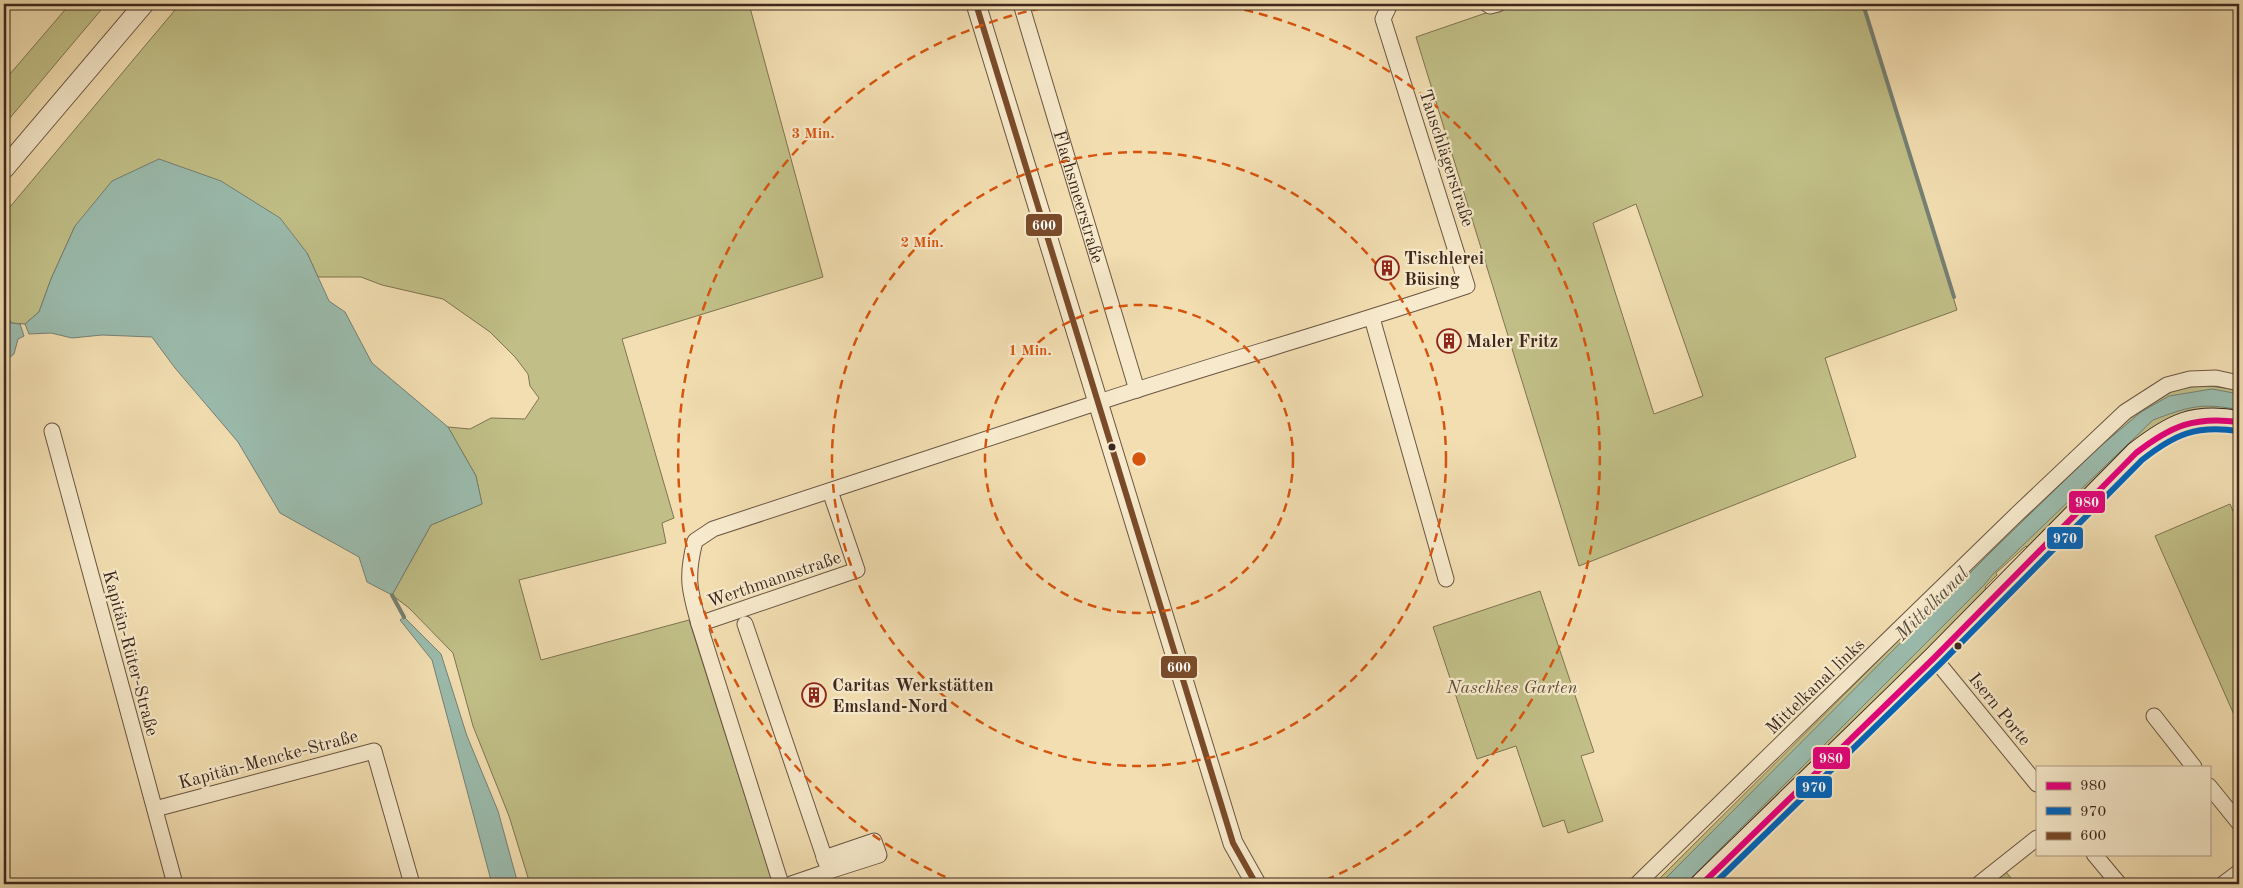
<svg xmlns="http://www.w3.org/2000/svg" width="2243" height="888" font-family="'Old Standard TT',serif">
	<style>
		.green { fill: #c1bf87; stroke: #7f7352; fill-rule: evenodd }
		.water { fill: #9bbcae; stroke: #758074 }
		.lines { fill: none; stroke-linecap: round; stroke-linejoin: round }
		.stream { stroke: #758074; stroke-width: 4 }
		.minor-casing { stroke: #6a5543; stroke-width: 17 }
		.tertiary-casing { stroke: #6a5543; stroke-width: 21 }
		.secondary-casing { stroke: #3d271e; stroke-width: 24 }
		.minor { stroke: #f7eacc; stroke-width: 15 }
		.tertiary { stroke: #f7eacc; stroke-width: 19 }
		.secondary { stroke: #f7eacc; stroke-width: 22 }
		.bus-1-casing { stroke: #f7eacc; stroke-width: 10 }
		.bus-2-casing { stroke: #f7eacc; stroke-width: 10 }
		.bus-3-casing { stroke: #f7eacc; stroke-width: 10 }
		.bus-1 { stroke: #e5007d; stroke-width: 6 }
		.bus-2 { stroke: #0065bd; stroke-width: 6 }
		.bus-3 { stroke: #7a4b2a; stroke-width: 6 }
		.ring { fill: none; stroke: #d7540e; stroke-width: 2.5; stroke-dasharray: 9 6 }
		.bus-dot { fill: #3d271e; stroke: #f7eacc; stroke-width: 2 }
		.labels { text-anchor: middle; stroke-width: 4.5; stroke-linejoin: round; paint-order: stroke }
		.street-label { font-size: 18px; fill: #3d271e; stroke: #f7eacc }
		.poi-label { font-size: 18px; font-weight: bold; fill: #3d271e; stroke: #f7eacc; text-anchor: start }
		.park-label { font-size: 18px; font-style: italic; fill: #5e4d38; stroke: #f7eacc }
		.water-label { font-size: 19px; font-style: italic; fill: #544c42; stroke: #f7eacc }
		.centre { fill: #d7540e; stroke: #f7eacc; stroke-width: 2.5 }
		.ring-label { font-size: 15px; text-anchor: middle; font-weight: bold; fill: #d7540e; stroke: #f7eacc; stroke-width: 4.5; stroke-linejoin: round; paint-order: stroke }
		.line-badge { stroke: #f7eacc; stroke-width: 2 }
		.badge-label { font-size: 14px; text-anchor: middle; font-weight: bold; fill: #fff }
	</style>
	<rect width="100%" height="100%" fill="#f2deb1"/>
	<filter id="stains"><feTurbulence type="fractalNoise" baseFrequency=".004" numOctaves="4"/><feColorMatrix values="0 0 0 0 .2 0 0 0 0 .09 0 0 0 0 .02 0 0 0 .5 -.17"/></filter>
	<radialGradient id="worn" r=".72"><stop offset=".6" stop-color="#630" stop-opacity="0"/><stop offset="1" stop-color="#630" stop-opacity=".3"/></radialGradient>
	<path class="green" d="M70,4H106L4,125V81Z
		M180,4H749L823,277L622,339L674,518L662,523L666,543L519,580L541,660L689,620L773,884H530L509,816L473,726L453,653L409,608L392,595L431,525L482,504L476,476L448,427L470,429L491,418L525,419L539,398L530,386L528,374L515,357L490,332L443,299L382,285L361,277H318L307,253L75,226L51,279L39,312L25,324L11,323L7,315L4,318V214Z
		M1512,4H1863L1957,310L1825,358L1856,457L1579,566L1416,37ZM1636,204L1703,396L1654,414L1593,223Z
		M2209,386L2239,390V416L2200,411L2029,549L2026,546L1996,573L1997,575L1985,587L1987,590L1692,884H1654L1909,630L2016,519L2137,411L2170,392L2188,387Z
		M2230,504L2239,525V726L2155,536Z
		M1540,591L1594,752L1581,756L1603,821L1568,833L1564,820L1543,827L1516,746L1477,759L1433,627Z
		M2006,872L2016,884H1991Z"/>
	<path class="water" d="M159,159L221,181L280,218L307,253L329,301L345,312L372,363L448,427L476,476L482,504L431,525L392,595L367,582L359,557L280,513L238,442L175,368L152,337L102,335L72,338L51,333L29,334L25,324L39,312L51,279L75,226L112,181Z
		M7,314L11,323L20,324L24,336L18,339L14,354L4,362V318Z
		M2212,389L2239,394V410C2202,402 2188,407 2153,420L1993,574L1984,585L1685,884H1660L1993,550L2096,450L2141,412L2169,396Z
		M404,617L441,654L467,736L498,811L518,884H492L432,660L400,620Z"/>
	<g class="lines">
		<path class="stream" d="M1863,4L1954,297
			M392,595L404,617"/>
		<g class="minor-casing">
			<g id="minor">
				<path id="s1" d="M1021,4L1137,390"/>
				<path d="M1487,4L1490,6L1498,4"/>
				<path d="M1372,318L1446,579"/>
				<path d="M52,431L175,884"/>
				<path d="M830,491L857,570L699,624C689,589 686,577 695,541L713,529C842,487 970,444 1099,402C1221,362 1345,327 1467,286L1383,19L1390,4"/>
				<path d="M699,624L781,884"/>
				<path d="M745,624L829,871L791,884"/>
				<path d="M1934,658L2037,784"/>
				<path d="M2154,716L2194,767"/>
				<path d="M2209,786L2239,823"/>
				<path d="M155,809L374,751L412,884"/>
				<path d="M2094,854L2119,884"/>
				<path d="M824,858L874,841L879,855L829,871"/>
				<path d="M1637,884L2015,516L2125,412L2167,385L2190,379L2216,378L2239,383"/>
				<path d="M1979,884L2037,838"/>
				<path d="M2223,884L2239,872"/>
			</g>
		</g>
		<g class="tertiary-casing">
			<path id="tertiary" d="M976,4L1233,843L1256,884
				M4,169L144,4"/>
		</g>
		<g class="secondary-casing">
			<path id="secondary" d="M1702,884L1934,658L2136,453C2172,425 2193,414 2239,422"/>
		</g>
		<use href="#minor" class="minor"/>
		<use href="#tertiary" class="tertiary"/>
		<use href="#secondary" class="secondary"/>
		<g class="bus-1-casing">
			<path id="bus-1" d="M1702,884L1934,658L2136,453C2171,426 2194,416 2239,422"/>
		</g>
		<g class="bus-2-casing">
			<path id="bus-2" d="M1714,884L1940,664L2142,460C2175,434 2196,425 2238,431"/>
		</g>
		<g class="bus-3-casing">
			<path id="bus-3" d="M976,4L1233,843L1256,884"/>
		</g>
		<use href="#bus-1" class="bus-1"/>
		<use href="#bus-2" class="bus-2"/>
		<use href="#bus-3" class="bus-3"/>
	</g>
	<g class="ring">
		<circle cx="1139" cy="459" r="154"/>
		<circle cx="1139" cy="459" r="307"/>
		<path d="M959 883A461 461 0 0 1 1063 4M1215 4A461 461 0 0 1 1319 883"/>
	</g>
	<defs>
		<g id="building-ring" transform="scale(1.25)"><circle r="9.5" fill="#f7eacc" stroke="#8f2418" stroke-width="1.5"/><path d="M-4-6H4V6H1V3H-1V6H-4ZM-2.5-4.3h1.7v1.8h-1.7ZM.8-4.3h1.7v1.8H.8ZM-2.5-1h1.7V.8h-1.7ZM.8-1h1.7V.8H.8Z" fill="#8f2418"/></g>
	</defs>
	<g fill-rule="evenodd">
		<use href="#building-ring" x="1387" y="268"/>
		<use href="#building-ring" x="1449" y="341"/>
		<use href="#building-ring" x="814" y="695"/>
	</g>
	<g class="bus-dot">
		<circle cx="1112" cy="447" r="4.5"/>
		<circle cx="1958" cy="646" r="4.5"/>
	</g>
	<g class="labels">
		<g class="street-label">
			<text transform="translate(1447 158) rotate(72)" y="6">Tauschlägerstraße</text>
			<text dy="6" stroke="none"><textPath href="#s1" startOffset="201">Flachsmeerstraße</textPath></text>
			<text transform="translate(774 579) rotate(-19)" y="6">Werthmannstraße</text>
			<text transform="translate(131 653) rotate(75)" y="6">Kapitän-Rüter-Straße</text>
			<text transform="translate(1815 686) rotate(-44)" y="6">Mittelkanal links</text>
			<text transform="translate(2000 709) rotate(51)" y="6">Isern Porte</text>
			<text transform="translate(268 759) rotate(-15)" y="6">Kapitän-Mencke-Straße</text>
		</g>
		<g class="poi-label">
			<text x="1404" y="264">Tischlerei<tspan x="1404" dy="21">Büsing</tspan></text>
			<text x="1466" y="347">Maler Fritz</text>
			<text x="832" y="691">Caritas Werkstätten<tspan x="832" dy="21">Emsland-Nord</tspan></text>
		</g>
		<g class="park-label">
			<text x="1512" y="693">Naschkes Garten</text>
		</g>
		<g class="water-label">
			<text transform="translate(1931 603) rotate(-45)" y="7">Mittelkanal</text>
		</g>
	</g>
	<circle cx="1139" cy="459" r="8" class="centre"/>
	<g class="ring-label">
		<text x="813" y="138">3 Min.</text>
		<text x="922" y="247">2 Min.</text>
		<text x="1030" y="355">1 Min.</text>
	</g>
	<g class="line-badge">
		<rect x="1025" y="213" width="38" height="24" rx="5" fill="#7a4b2a"/>
		<rect x="2068" y="490" width="38" height="24" rx="5" fill="#e5007d"/>
		<rect x="2046" y="526" width="38" height="24" rx="5" fill="#0065bd"/>
		<rect x="1160" y="655" width="38" height="24" rx="5" fill="#7a4b2a"/>
		<rect x="1812" y="746" width="39" height="24" rx="5" fill="#e5007d"/>
		<rect x="1795" y="775" width="38" height="24" rx="5" fill="#0065bd"/>
	</g>
	<g class="badge-label">
		<text x="1044" y="230">600</text>
		<text x="2087" y="507">980</text>
		<text x="2065" y="543">970</text>
		<text x="1179" y="672">600</text>
		<text x="1831" y="763">980</text>
		<text x="1814" y="792">970</text>
	</g>
	<rect width="2243" height="888" fill="none" stroke="#f2deb1" stroke-width="20"/>
	<rect x="5" y="5" width="2233" height="878" fill="none" stroke="#3d271e" stroke-width="2.5"/>
	<rect x="10" y="10" width="2223" height="868" fill="none" stroke="#3d271e"/>
	<rect x="2036" y="766" width="175" height="90" fill="#f7eacc" stroke="#ad9c86"/>
	<rect x="2046" y="782" width="25" height="8" fill="#e5007d" stroke="#ad9c86"/>
	<text x="2080" y="790" font-size="15" fill="#3d271e">980</text>
	<rect x="2046" y="807" width="25" height="8" fill="#0065bd" stroke="#ad9c86"/>
	<text x="2080" y="816" font-size="15" fill="#3d271e">970</text>
	<rect x="2046" y="832" width="25" height="8" fill="#7a4b2a" stroke="#ad9c86"/>
	<text x="2080" y="840" font-size="15" fill="#3d271e">600</text>
	<rect width="100%" height="100%" filter="url(#stains)"/>
	<rect width="100%" height="100%" fill="url(#worn)"/>
</svg>
